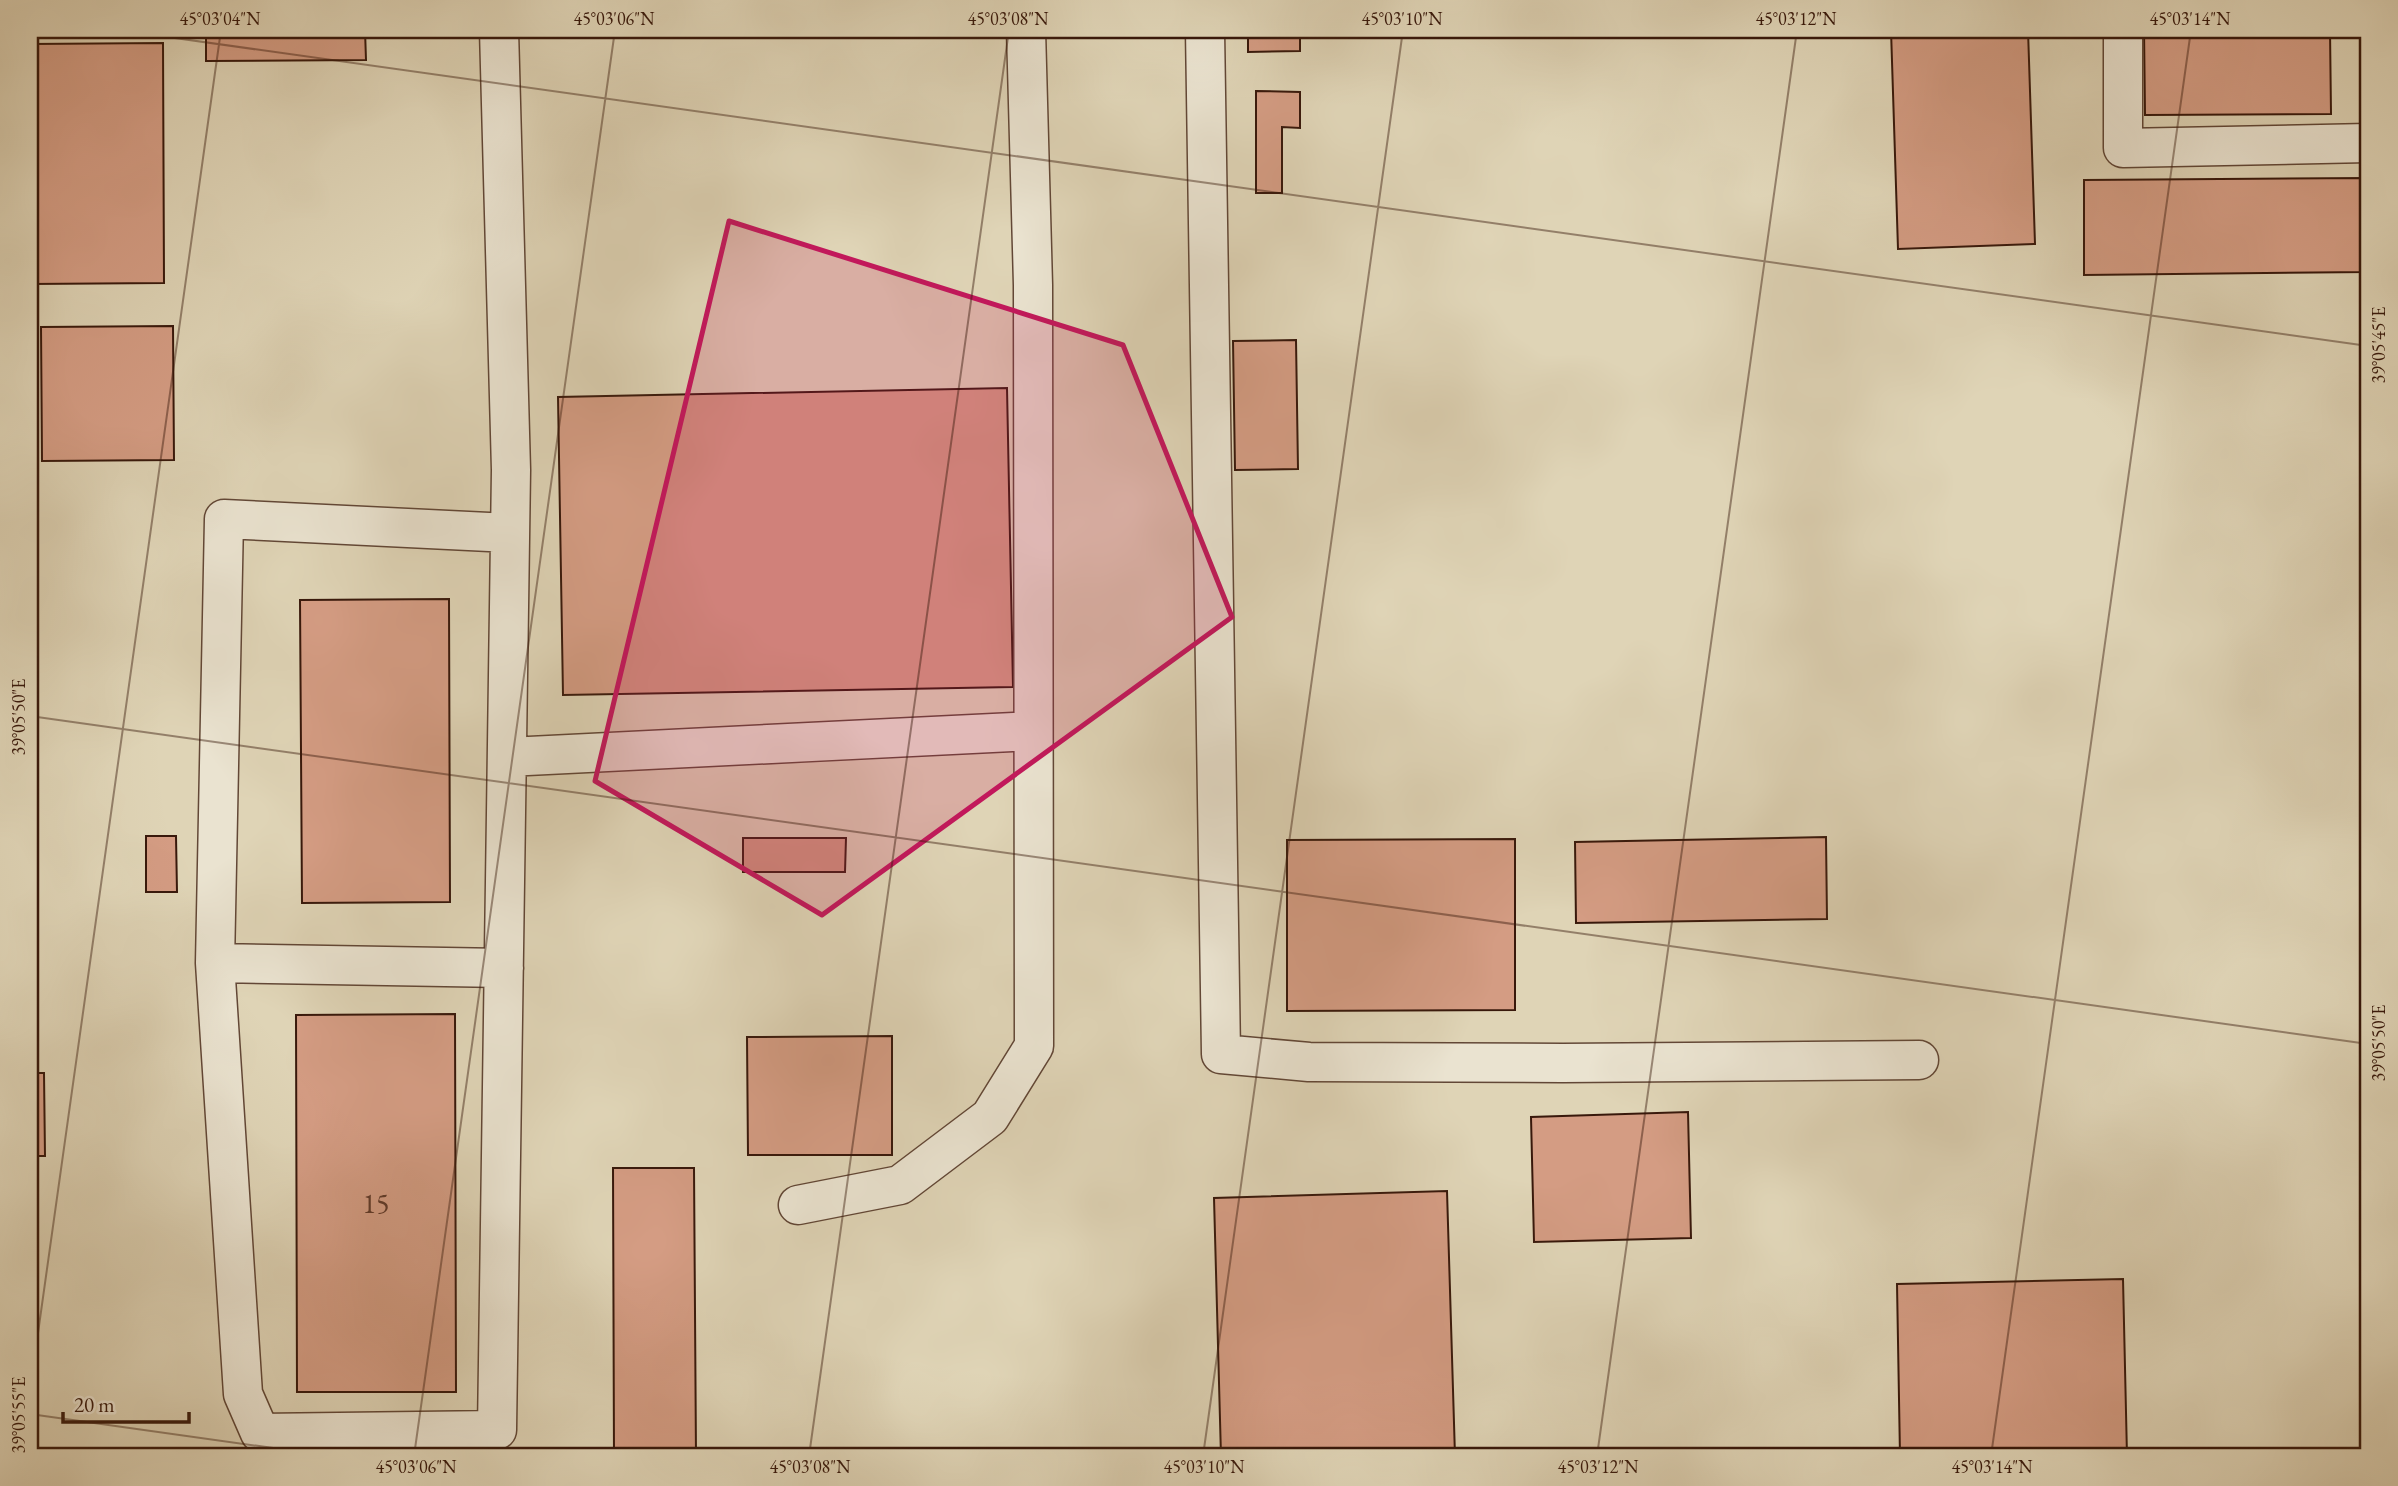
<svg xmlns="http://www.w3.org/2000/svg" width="2398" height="1486" font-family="'EB Garamond',serif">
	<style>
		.building { fill: #d49c83; stroke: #38180b; stroke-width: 2 }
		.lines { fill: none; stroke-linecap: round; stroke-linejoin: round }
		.minor-casing { stroke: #624736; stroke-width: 41 }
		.minor { stroke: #eae3d0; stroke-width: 38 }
		.marked { fill: #c2185b; fill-opacity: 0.2; stroke: #c2185b; stroke-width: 5; stroke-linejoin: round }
		.ticks { fill: none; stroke: #38180b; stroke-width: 2; stroke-opacity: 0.45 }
		.labels { text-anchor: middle; stroke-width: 5; stroke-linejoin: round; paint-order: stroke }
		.number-label { font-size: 28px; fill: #5f3929 }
		.neatline { fill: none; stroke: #38180b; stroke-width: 2.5 }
		.ticks-label { font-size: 18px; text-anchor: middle; fill: #38180b }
	</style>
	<rect width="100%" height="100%" fill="#dfd4b6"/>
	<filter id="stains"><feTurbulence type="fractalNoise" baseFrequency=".00286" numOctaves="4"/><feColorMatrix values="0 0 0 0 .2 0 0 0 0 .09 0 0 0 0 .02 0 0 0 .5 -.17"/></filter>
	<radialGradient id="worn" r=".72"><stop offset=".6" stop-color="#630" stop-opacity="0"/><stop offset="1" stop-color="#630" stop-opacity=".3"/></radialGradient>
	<path class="building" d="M206,30H365L366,60L206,61Z
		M1248,30H1300V51L1248,52Z
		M1891,30H2028L2035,244L1898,249Z
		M2144,30H2330L2331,114L2145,115Z
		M163,43L164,283L30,284V44Z
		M1256,91L1300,92V128L1282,127V193H1256Z
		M2368,178V272L2084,275V180Z
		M173,326L174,460L42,461L41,327Z
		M1296,340L1298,469L1235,470L1233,341Z
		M1007,388L1013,687L563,695L558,397Z
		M449,599L450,902L302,903L300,600Z
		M146,836H176L177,892H146Z
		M1826,837L1827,919L1576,923L1575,842Z
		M743,838H846L845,872H743Z
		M1515,839V1010L1287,1011V840Z
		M455,1014L456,1392H297L296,1015Z
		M892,1036V1155H748L747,1037Z
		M30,1073H44L45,1156H30Z
		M1688,1112L1691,1238L1534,1242L1531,1117Z
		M613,1168H694L696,1456H614Z
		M1447,1191L1455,1456H1221L1214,1198Z
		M2123,1279L2127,1456H1900L1897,1284Z"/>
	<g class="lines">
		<g class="minor-casing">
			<path id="minor" d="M499,30L511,470L497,1430L260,1433L243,1394L215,963L224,519L510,533
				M1205,30L1221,1054L1309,1062L1563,1063L1919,1060
				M2123,30V148L2368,143
				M507,757L1032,731
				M215,963L504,968
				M798,1205L900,1185L990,1117L1034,1046L1033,285L1026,30"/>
		</g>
		<use href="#minor" class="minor"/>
	</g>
	<path class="marked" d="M729,221L1123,345L1232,617L822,915L595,781Z"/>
	<path class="ticks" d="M118,30L2368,346M30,716L2368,1044M30,1390L221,30M30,1414L330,1456M414,1456L615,30M809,1456L1009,30M1203,1456L1403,30M1597,1456L1797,30M1991,1456L2191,30"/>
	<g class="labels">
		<g class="number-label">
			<text x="376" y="1213">15</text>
		</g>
	</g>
	<rect width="2398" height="1486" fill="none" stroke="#dfd4b6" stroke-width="77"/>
	<path d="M63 1412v10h126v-10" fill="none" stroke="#38180b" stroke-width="3.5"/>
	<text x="74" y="1412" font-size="21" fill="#38180b" stroke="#eae3d0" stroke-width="5" paint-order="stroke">20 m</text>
	<rect x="38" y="38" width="2322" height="1410" class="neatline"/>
	<g class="ticks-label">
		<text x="220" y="25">45°03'04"N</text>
		<text x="614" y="25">45°03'06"N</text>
		<text x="1008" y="25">45°03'08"N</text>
		<text x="1402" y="25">45°03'10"N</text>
		<text x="1796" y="25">45°03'12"N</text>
		<text x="2190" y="25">45°03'14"N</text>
		<text transform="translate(2379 345) rotate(-90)" y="6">39°05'45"E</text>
		<text transform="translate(19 717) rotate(-90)" y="6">39°05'50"E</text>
		<text transform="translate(2379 1043) rotate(-90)" y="6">39°05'50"E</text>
		<text transform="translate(19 1415) rotate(-90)" y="6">39°05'55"E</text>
		<text x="416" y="1473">45°03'06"N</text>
		<text x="810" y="1473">45°03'08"N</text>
		<text x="1204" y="1473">45°03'10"N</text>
		<text x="1598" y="1473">45°03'12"N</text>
		<text x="1992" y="1473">45°03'14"N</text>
	</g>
	<rect width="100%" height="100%" filter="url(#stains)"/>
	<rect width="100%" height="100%" fill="url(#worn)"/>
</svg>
